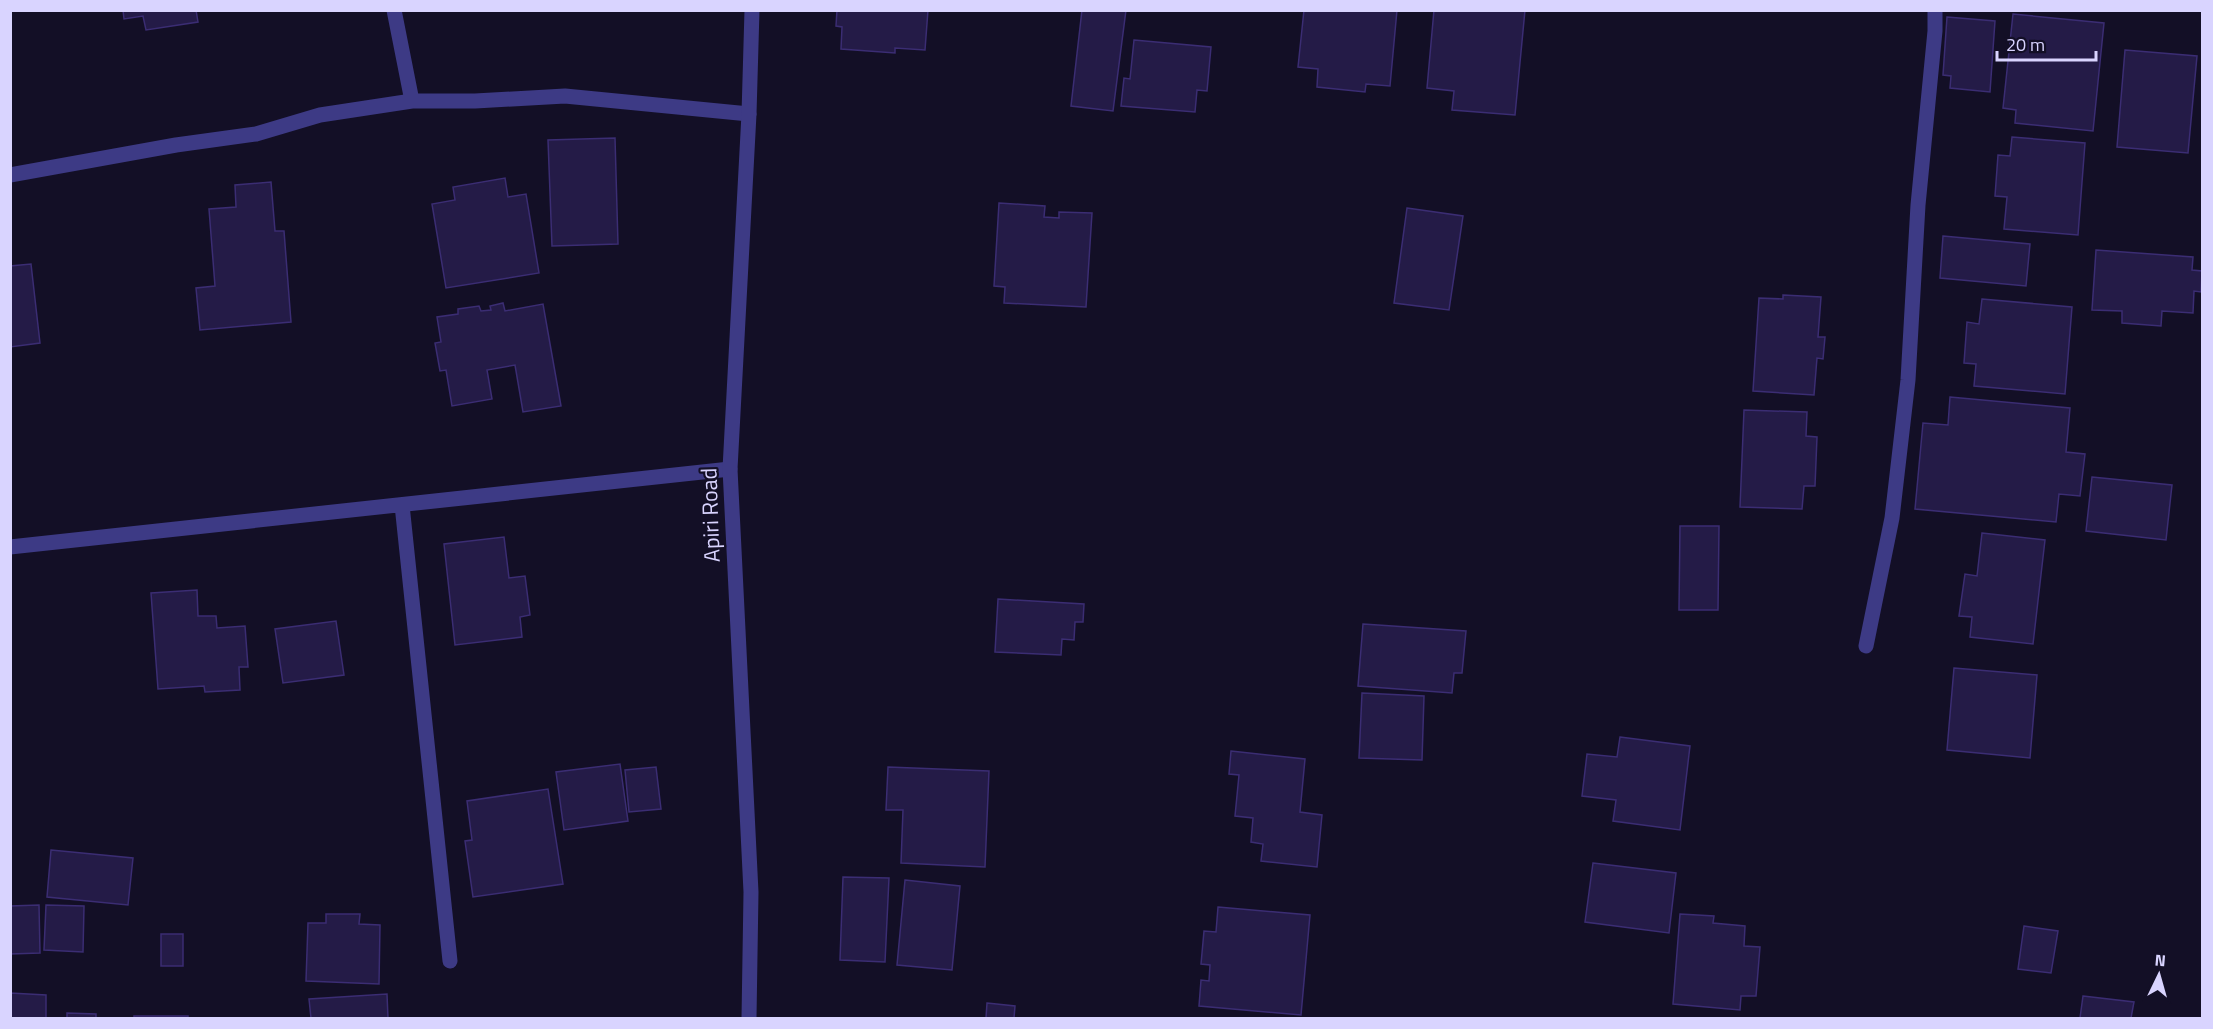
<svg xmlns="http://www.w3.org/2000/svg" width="2213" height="1029" font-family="'Titillium Web',sans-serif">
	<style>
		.building { fill: #241b47; stroke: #3b2d73; stroke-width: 1.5 }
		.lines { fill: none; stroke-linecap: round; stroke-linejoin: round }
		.minor { stroke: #3d3a85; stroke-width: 15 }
		.tertiary { stroke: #3d3a85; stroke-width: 15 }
		.labels { text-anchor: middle; stroke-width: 4.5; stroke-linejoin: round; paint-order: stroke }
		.street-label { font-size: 22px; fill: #d9d4ff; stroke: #130f26 }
	</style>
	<rect width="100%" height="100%" fill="#130f26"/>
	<path class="building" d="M123,10H196L198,22L146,30L143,16L124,19Z
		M837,10H928L925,50L895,48V53L841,49L842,27L836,26Z
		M1082,10H1126L1113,111L1071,106Z
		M1304,10H1397L1390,86L1366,84L1365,92L1317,87L1318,69L1298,67Z
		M1434,10H1525L1515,115L1452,110L1454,91L1427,88Z
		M2013,14L2104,23L2093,131L2015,123L2016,110L2003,108Z
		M1947,17L1995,21L1990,92L1950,88L1951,76L1943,75Z
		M1134,40L1211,47L1207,91L1197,90L1195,112L1121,106L1124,78L1130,79Z
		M2125,50L2197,56L2188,153L2117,147Z
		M2012,137L2085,143L2078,235L2004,229L2007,197L1995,196L1998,155L2010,156Z
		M615,138L618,244L552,246L548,140Z
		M505,178L508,197L526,194L539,273L446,288L432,204L455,200L453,187Z
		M271,182L275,231H284L291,322L200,330L196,288L215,286L209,209L236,207L235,185Z
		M999,203L1045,206L1044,217L1059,218V212L1092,213L1086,307L1004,303L1005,287L994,286Z
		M1407,208L1463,216L1449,310L1394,303Z
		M1943,236L2030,244L2026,286L1940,278Z
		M2096,250L2193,257L2192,270L2202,271L2201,292L2194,291L2193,313L2162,311L2161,326L2122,323V311L2092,310Z
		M31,264L40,343L10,347V266Z
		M1783,295L1821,297L1818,337H1825L1823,359L1817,358L1814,395L1753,391L1759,298L1783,299Z
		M1982,299L2072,307L2065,394L1974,386L1976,364L1964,363L1967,322L1979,324Z
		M503,303L505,311L543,304L561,406L523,412L515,365L487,370L492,399L452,406L446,370L440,371L435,343L441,342L437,317L458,314V309L479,306L481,311L491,310L490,306Z
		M1950,397L2070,408L2066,452L2085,454L2080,496L2059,494L2056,522L1915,509L1923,423L1948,425Z
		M1744,410L1807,412L1806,436L1817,437L1815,486H1804L1802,509L1740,507Z
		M2092,477L2172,485L2166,540L2086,531Z
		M1680,526H1719L1718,610H1679Z
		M1982,533L2045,540L2033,644L1970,637L1972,617L1959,616L1965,574L1977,576Z
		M504,537L509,578L525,576L530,615L520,617L522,637L455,645L444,544Z
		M197,590L198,616H216L217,628L245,626L248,667H239L240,690L205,692L204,686L158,689L151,593Z
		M998,599L1084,604L1083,622H1075L1074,640L1062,639L1061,655L995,652Z
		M336,621L344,675L283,683L275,629Z
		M1363,624L1466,631L1462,673H1454L1452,693L1358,686Z
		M1954,668L2037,675L2030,758L1947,750Z
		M1362,693L1424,696L1422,760L1359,758Z
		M1620,737L1690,746L1680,830L1613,821L1616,800L1582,796L1587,754L1617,757Z
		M1231,751L1305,759L1300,812L1322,815L1317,867L1261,861L1263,844L1251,842L1253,818L1235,816L1239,775L1229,774Z
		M620,764L628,821L564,830L556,772Z
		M656,767L661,809L629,812L625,770Z
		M888,767L989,771L985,867L901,863L903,810H886Z
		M548,789L563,884L473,897L465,841L472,840L467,801Z
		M51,850L133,858L128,905L47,897Z
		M1593,863L1676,873L1669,933L1585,922Z
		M843,877L889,878L885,962L840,960Z
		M905,880L960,886L952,970L897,965Z
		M39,905L40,953L10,954V906Z
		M46,905L84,906L83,952L44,950Z
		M1218,907L1310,915L1301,1015L1199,1006L1201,980L1209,981L1210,965L1201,964L1204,931L1216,932Z
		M326,914H360L359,924L380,925L379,984L306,981L308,923H326Z
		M1680,914L1714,916L1713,923L1745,926L1744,946L1760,947L1756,996H1741L1740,1010L1673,1004Z
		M2024,926L2058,931L2051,973L2018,969Z
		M161,934H183V966H161Z
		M10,993L46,995V1018H10Z
		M387,994L388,1018H311L309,999Z
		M2083,996L2134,1002L2131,1018H2080Z
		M987,1003L1015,1006L1014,1018H986Z
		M67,1013L96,1014V1018H67Z
		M134,1016H188V1018H134Z"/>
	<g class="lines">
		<path class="minor" d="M394,10L412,101
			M10,175L176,145L256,134L320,115L412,101H475L565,96L749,114
			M402,505L450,961
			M10,547L730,469
			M1866,646L1892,518L1908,380L1918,205L1935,31V10"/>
		<path class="tertiary" d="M749,1018L751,892L730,469L749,114L752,10"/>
	</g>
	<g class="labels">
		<g class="street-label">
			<text transform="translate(710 515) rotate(-92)" y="8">Apiri Road</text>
		</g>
	</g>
	<rect width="2213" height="1029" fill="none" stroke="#d9d4ff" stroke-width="24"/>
	<g transform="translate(2159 975) rotate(5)" stroke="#130f26" stroke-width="4.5" paint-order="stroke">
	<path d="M0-4.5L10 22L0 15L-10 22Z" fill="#d9d4ff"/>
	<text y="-9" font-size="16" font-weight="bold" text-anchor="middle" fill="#d9d4ff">N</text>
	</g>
	<path d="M1997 51v9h99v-9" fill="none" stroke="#d9d4ff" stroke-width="3"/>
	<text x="2006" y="51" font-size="18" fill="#d9d4ff" stroke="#130f26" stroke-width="4.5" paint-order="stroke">20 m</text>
</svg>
